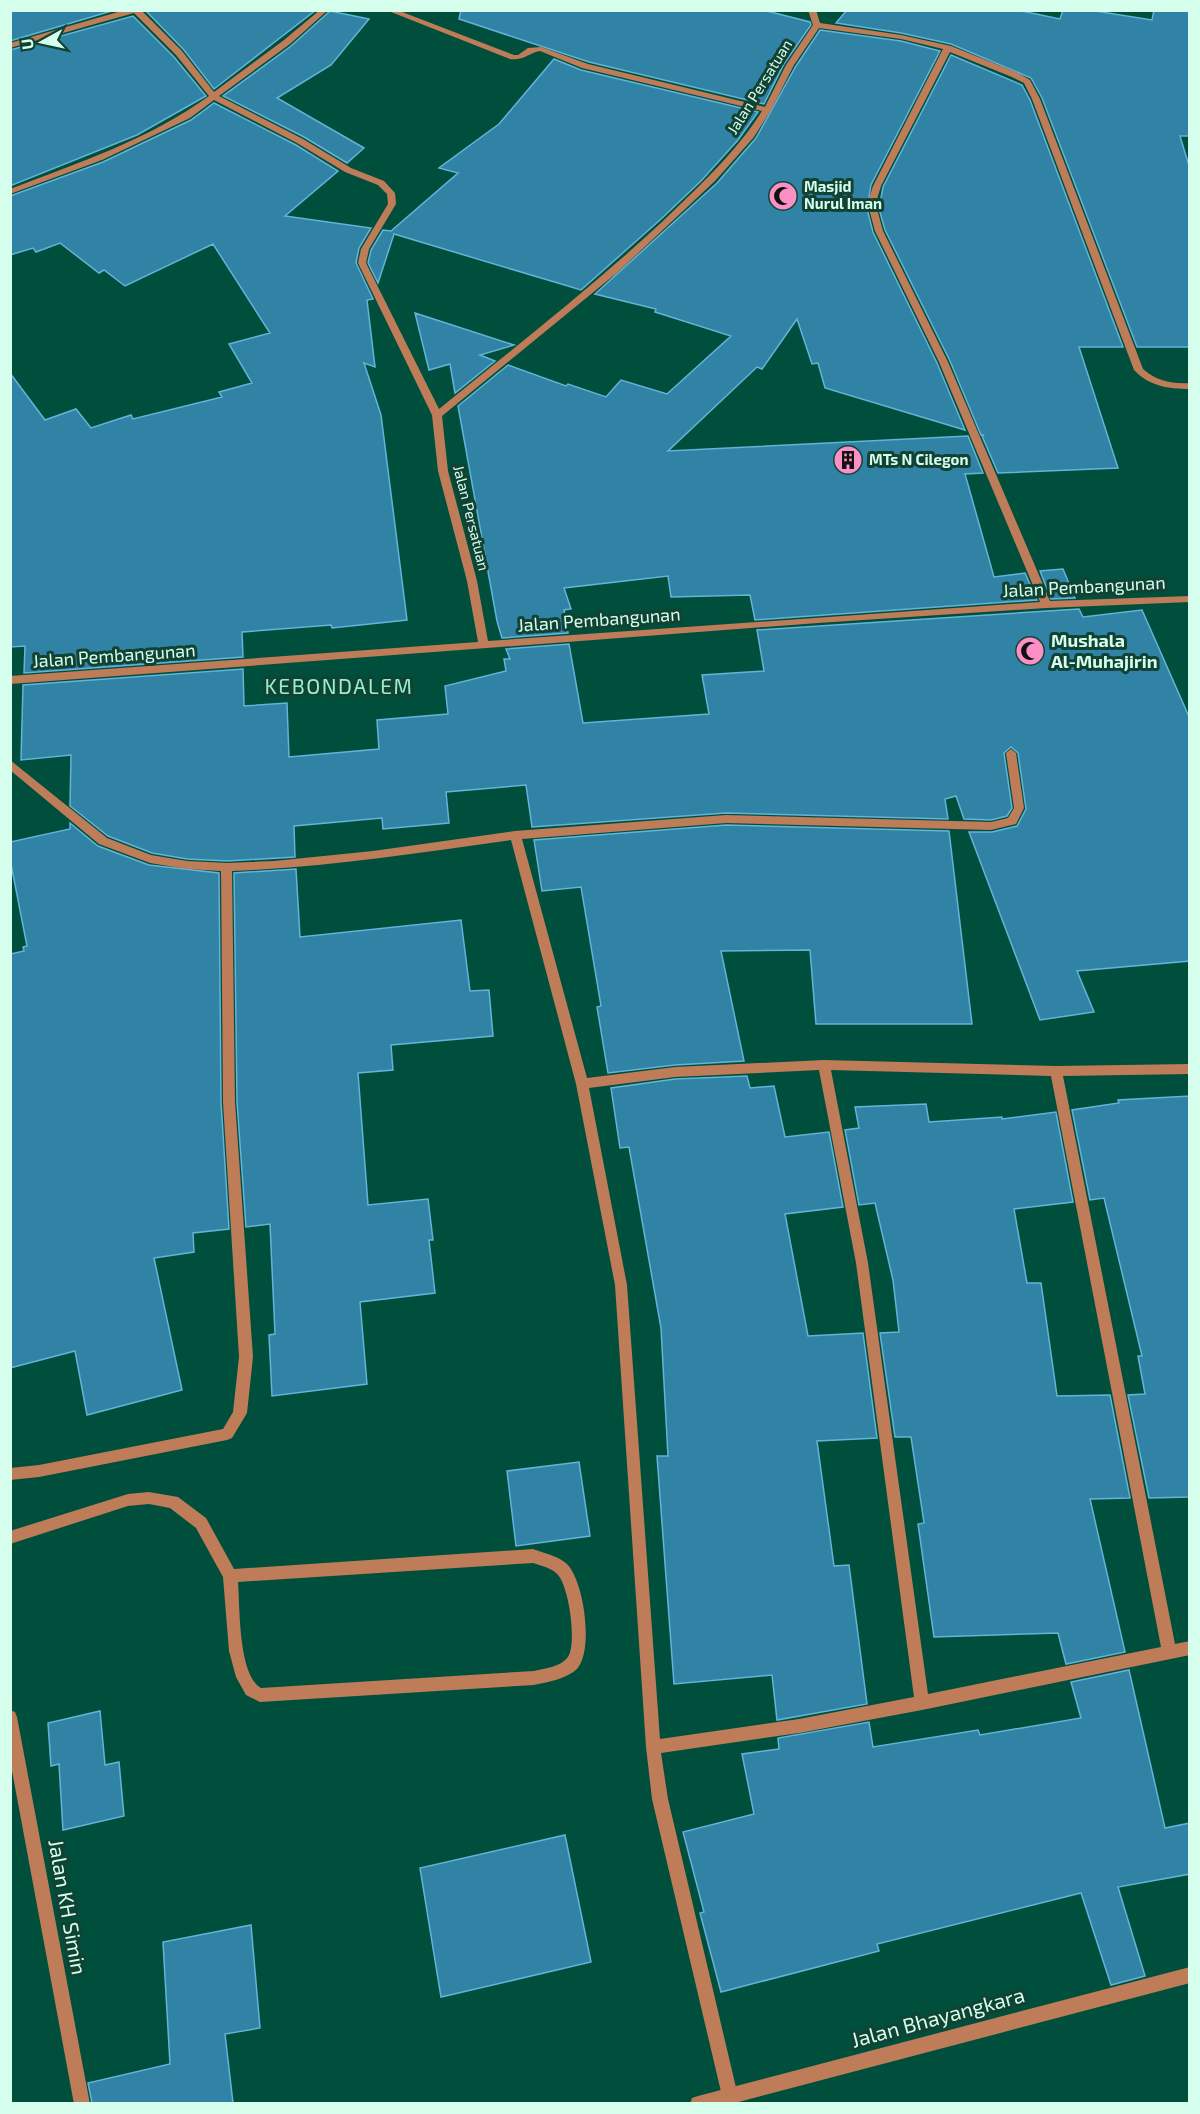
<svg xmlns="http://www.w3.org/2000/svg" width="1200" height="2114" font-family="'Exo 2',sans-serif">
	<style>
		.building { fill: #3083a5; stroke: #63b4d8; stroke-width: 1.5 }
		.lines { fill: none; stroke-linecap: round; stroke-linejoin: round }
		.minor { fill: #bf7c58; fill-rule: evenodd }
		.tertiary { fill: #bf7c58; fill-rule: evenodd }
		.labels { text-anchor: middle; stroke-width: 6; stroke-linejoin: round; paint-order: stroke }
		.far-street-label { font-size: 15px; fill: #d5feed; stroke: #124233 }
		.far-poi-label { font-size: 15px; font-weight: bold; fill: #d5feed; stroke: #124233; text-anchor: start }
		.street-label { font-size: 18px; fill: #d5feed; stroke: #124233 }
		.poi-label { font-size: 18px; font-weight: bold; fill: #d5feed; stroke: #124233; text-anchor: start }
		.quarter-label { font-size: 21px; letter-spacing: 1.5px; fill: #98efcf; stroke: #124233 }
		.near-street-label { font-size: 21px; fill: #d5feed; stroke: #124233 }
	</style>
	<rect width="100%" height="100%" fill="#004f3c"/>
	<path class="building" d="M10,10H115L10,41Z
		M145,10H316L214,89L184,50Z
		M461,10H763L810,22L811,25L784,64L764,104L589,62L459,19Z
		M847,10H1017L1060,19L1063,10H1089L1152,20L1154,10H1190V136H1180L1190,169V347H1137L1042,98L1031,78L951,44L901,33L836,23Z
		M330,11L369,19L331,65L277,98L364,148L347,163L304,137L223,96L291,46Z
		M133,16L174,57L206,96L137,135L10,186V50Z
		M820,30L901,41L940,51L871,185L867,209L873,232L937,363L965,430L825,388L818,363L812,364L797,319L762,369L757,367L668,451L968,436L983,473L965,474L994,577L1025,573L1037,600L755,620L750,595L671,597L668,576L564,588L571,609L564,610L568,633L502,638L497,621L458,406L508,365L566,386L568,384L606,397L621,380L667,394L731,336L655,312L656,309L595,294L717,183L756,138L796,66Z
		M951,55L1022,85L1030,100L1123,347H1079L1118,468L998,473L982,436L984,435H981L950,361L885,230L879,209L883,187Z
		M554,59L581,70L758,112L738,140L701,181L660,220L581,290L394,234L378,283L368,263L371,250L383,230L391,231L458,173L439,168L499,124Z
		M214,103L296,145L338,171L285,216L371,228L359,248L356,263L373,299L367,300L375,367L364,363L381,415L407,620L332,628L331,625L242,632L243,657L24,673L25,646L10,647V373L45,420L76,409L91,428L131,415L133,419L222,397L219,392L252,383L229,344L270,333L213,244L125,286L104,270L99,273L60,243L36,252L33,248L10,255V196L103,162L191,120Z
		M415,313L514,345L480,355L495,361L455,393L450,364L429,370Z
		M1063,569L1075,598L1051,599L1040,571Z
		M1079,609L1083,617L1142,610L1190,719V961L1077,971L1094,1012L1040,1020L969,832H992L1017,826L1026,809L1018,753L1011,747L1004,753L1012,808L1007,816L991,820L964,819L956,796L945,799L948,819L726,813L532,827L526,785L446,792L449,823L383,829L382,818L294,826L295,857L227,861L187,859L152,853L108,836L70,806L71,755L21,760L23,685L243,669L244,706L287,703L289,757L379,749L377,720L448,714L445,686L506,671L504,659H510L506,649L569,644L583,723L709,714L702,675L764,671L757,630Z
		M70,823L98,846L149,865L219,873L221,1102L229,1229L193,1233L194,1252L154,1258L182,1390L87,1415L75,1351L10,1368V954L24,951L23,947L27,946L10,859V842L70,829Z
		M726,825L949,831L972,1024H816L810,950L721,951L744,1061L675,1065L608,1073L597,1007L601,1006L581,887L542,891L534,840Z
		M296,869L300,937L461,920L470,991L489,990L493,1036L391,1045L393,1070L358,1073L368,1205L428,1199L433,1240H429L435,1293L360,1302L367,1384L272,1396L269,1335L275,1334L270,1224L246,1227L237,1102L234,873Z
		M747,1076L750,1088L774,1086L785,1137L829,1132L843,1207L785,1214L808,1336L863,1333L877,1438L817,1441L834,1566L849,1565L867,1704L777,1720L772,1675L674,1684L657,1456H668L661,1328L629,1147L620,1148L611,1088L675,1079Z
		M1190,1096V1497L1149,1498L1128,1395L1145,1394L1138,1356H1142L1104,1198L1090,1200L1072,1110L1119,1103L1118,1100Z
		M926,1104L929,1122L1002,1117V1119L1056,1112L1073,1202L1014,1209L1027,1283H1041L1057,1396L1110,1395L1130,1498L1090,1499L1125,1652L1066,1664L1058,1633L934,1637L918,1524L924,1523L911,1437H895L880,1333L899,1332L893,1280L875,1203L859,1205L845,1130L859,1128L855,1107Z
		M579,1462L590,1536L516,1546L507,1471Z
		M1129,1670L1165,1828L1190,1823V1874L1118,1887L1145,1976L1111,1985L1081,1893L877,1944L879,1951L721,1992L700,1913L704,1912L683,1832L754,1814L742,1754L779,1749L778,1738L869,1722L873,1747L978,1730L980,1735L1081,1718L1071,1682Z
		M100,1711L105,1765L119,1762L124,1816L63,1830L59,1764L51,1766L48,1723Z
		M565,1835L591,1962L441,1997L420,1868Z
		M251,1925L260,2028L225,2034L233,2103H92L88,2083L170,2064L163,1942Z"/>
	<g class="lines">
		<path class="minor" d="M125,10H141L182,51L214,92L284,40L320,10H328L290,44L219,96L303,139L351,168L384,181L395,193L396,204L369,249L366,263L439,409C514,348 591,288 662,222C698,187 735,154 762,111L582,68L540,51C529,53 523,61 510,59L386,10H397L514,55H518L528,48L541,47L588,64L765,107L786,65L813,25L808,10H816L820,23L901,35L951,46L1018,73L1030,80L1040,99L1143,369C1157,381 1171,384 1190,383V389C1168,389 1149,386 1134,370L1032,99L1024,83L1012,77L950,52L881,186L877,199V209L883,231L948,362L1050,601L1190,596V602L1046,608L818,623L10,684V676L478,642L467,581L438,471L432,415L358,263L361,249L388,204L387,194L378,185L345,172L297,143L214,100L190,118L102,160L10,194V189C78,163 150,139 209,96L176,55L134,13L10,48V43ZM819,28L901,39L943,49L873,186L869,199V209L875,231L939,362L1040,602L488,641L477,581L448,471L442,416L618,272L715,181L754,137L771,110L794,65Z
			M1011,749L1016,753L1024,808L1016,824L991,830L726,823L522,839L587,1078L675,1067L824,1060L1056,1066L1190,1064V1074L1063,1076L1175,1644L1190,1641V1655L922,1710L799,1733L661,1753L668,1799L738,2096L736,2102L732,2104L724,2102L722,2096L652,1799L646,1747L615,1285L576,1084L511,840C418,853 326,867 232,871L235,1102L253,1357L247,1413L232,1438L227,1440L39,1477L10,1480V1468L39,1465L223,1429L233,1412L239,1357L223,1102L221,871L187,869L150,863L99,844L10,770V760L107,838L151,855L187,861L227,863L274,861L373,851L515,831L726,815L991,822L1008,818L1014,808L1006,753ZM819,1070L856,1263L914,1697L799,1719L660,1739L627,1285L589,1088L675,1077ZM831,1070L1051,1076L1161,1647L928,1694L868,1263Z
			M149,1492L178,1497L206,1518L234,1569L533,1549C544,1553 558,1556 567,1564C584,1581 594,1650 577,1669C566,1679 548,1682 534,1685L260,1702L246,1695L236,1677L229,1651L223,1577L196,1528L170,1508L149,1504L128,1506L10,1544V1531L128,1494ZM533,1563C542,1566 552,1568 558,1575C569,1587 577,1643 568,1657C561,1667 545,1668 534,1671L261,1688C238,1675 240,1607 238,1582Z"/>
		<path class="tertiary" d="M10,1710L15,1712L17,1717L90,2104H74L10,1760Z
			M1190,1967V1983L731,2104H690L692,2098L698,2096Z"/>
	</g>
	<defs>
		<g id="mosque-disc" transform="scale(1.5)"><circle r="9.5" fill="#fb8fc6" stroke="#124233"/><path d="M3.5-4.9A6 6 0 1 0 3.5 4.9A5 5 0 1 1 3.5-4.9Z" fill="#111"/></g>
		<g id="building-disc" transform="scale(1.5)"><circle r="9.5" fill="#fb8fc6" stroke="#124233"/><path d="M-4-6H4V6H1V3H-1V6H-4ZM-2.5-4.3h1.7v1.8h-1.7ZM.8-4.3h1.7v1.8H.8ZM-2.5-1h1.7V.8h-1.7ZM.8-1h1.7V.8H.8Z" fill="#111"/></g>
	</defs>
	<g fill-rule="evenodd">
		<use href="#mosque-disc" x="783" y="196"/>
		<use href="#building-disc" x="848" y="460"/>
		<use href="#mosque-disc" x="1030" y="651"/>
	</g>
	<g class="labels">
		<g class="far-street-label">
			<text transform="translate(760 87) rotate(-58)" y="5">Jalan Persatuan</text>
			<text transform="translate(471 518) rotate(76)" y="5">Jalan Persatuan</text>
		</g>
		<g class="far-poi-label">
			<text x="804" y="192">Masjid<tspan x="804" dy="17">Nurul Iman</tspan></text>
			<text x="869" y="465">MTs N Cilegon</text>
		</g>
		<g class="street-label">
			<text transform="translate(1084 587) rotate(-3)" y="6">Jalan Pembangunan</text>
			<text transform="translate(599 620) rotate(-4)" y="6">Jalan Pembangunan</text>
			<text transform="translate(114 656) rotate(-4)" y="6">Jalan Pembangunan</text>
		</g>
		<g class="poi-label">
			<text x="1051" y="647">Mushala<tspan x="1051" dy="21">Al-Muhajirin</tspan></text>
		</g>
		<g class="quarter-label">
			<text x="339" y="694">KEBONDALEM</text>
		</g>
		<g class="near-street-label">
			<text transform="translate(67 1907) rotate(80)" y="7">Jalan KH Simin</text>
			<text transform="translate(938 2018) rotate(-15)" y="7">Jalan Bhayangkara</text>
		</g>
	</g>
	<rect width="1200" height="2114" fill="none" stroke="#d5feed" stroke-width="24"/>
	<g transform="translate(42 42) rotate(262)" stroke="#124233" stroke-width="4.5" paint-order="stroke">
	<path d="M0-4.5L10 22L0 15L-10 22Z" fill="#d5feed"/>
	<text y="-9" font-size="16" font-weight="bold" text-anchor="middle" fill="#d5feed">U</text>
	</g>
</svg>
